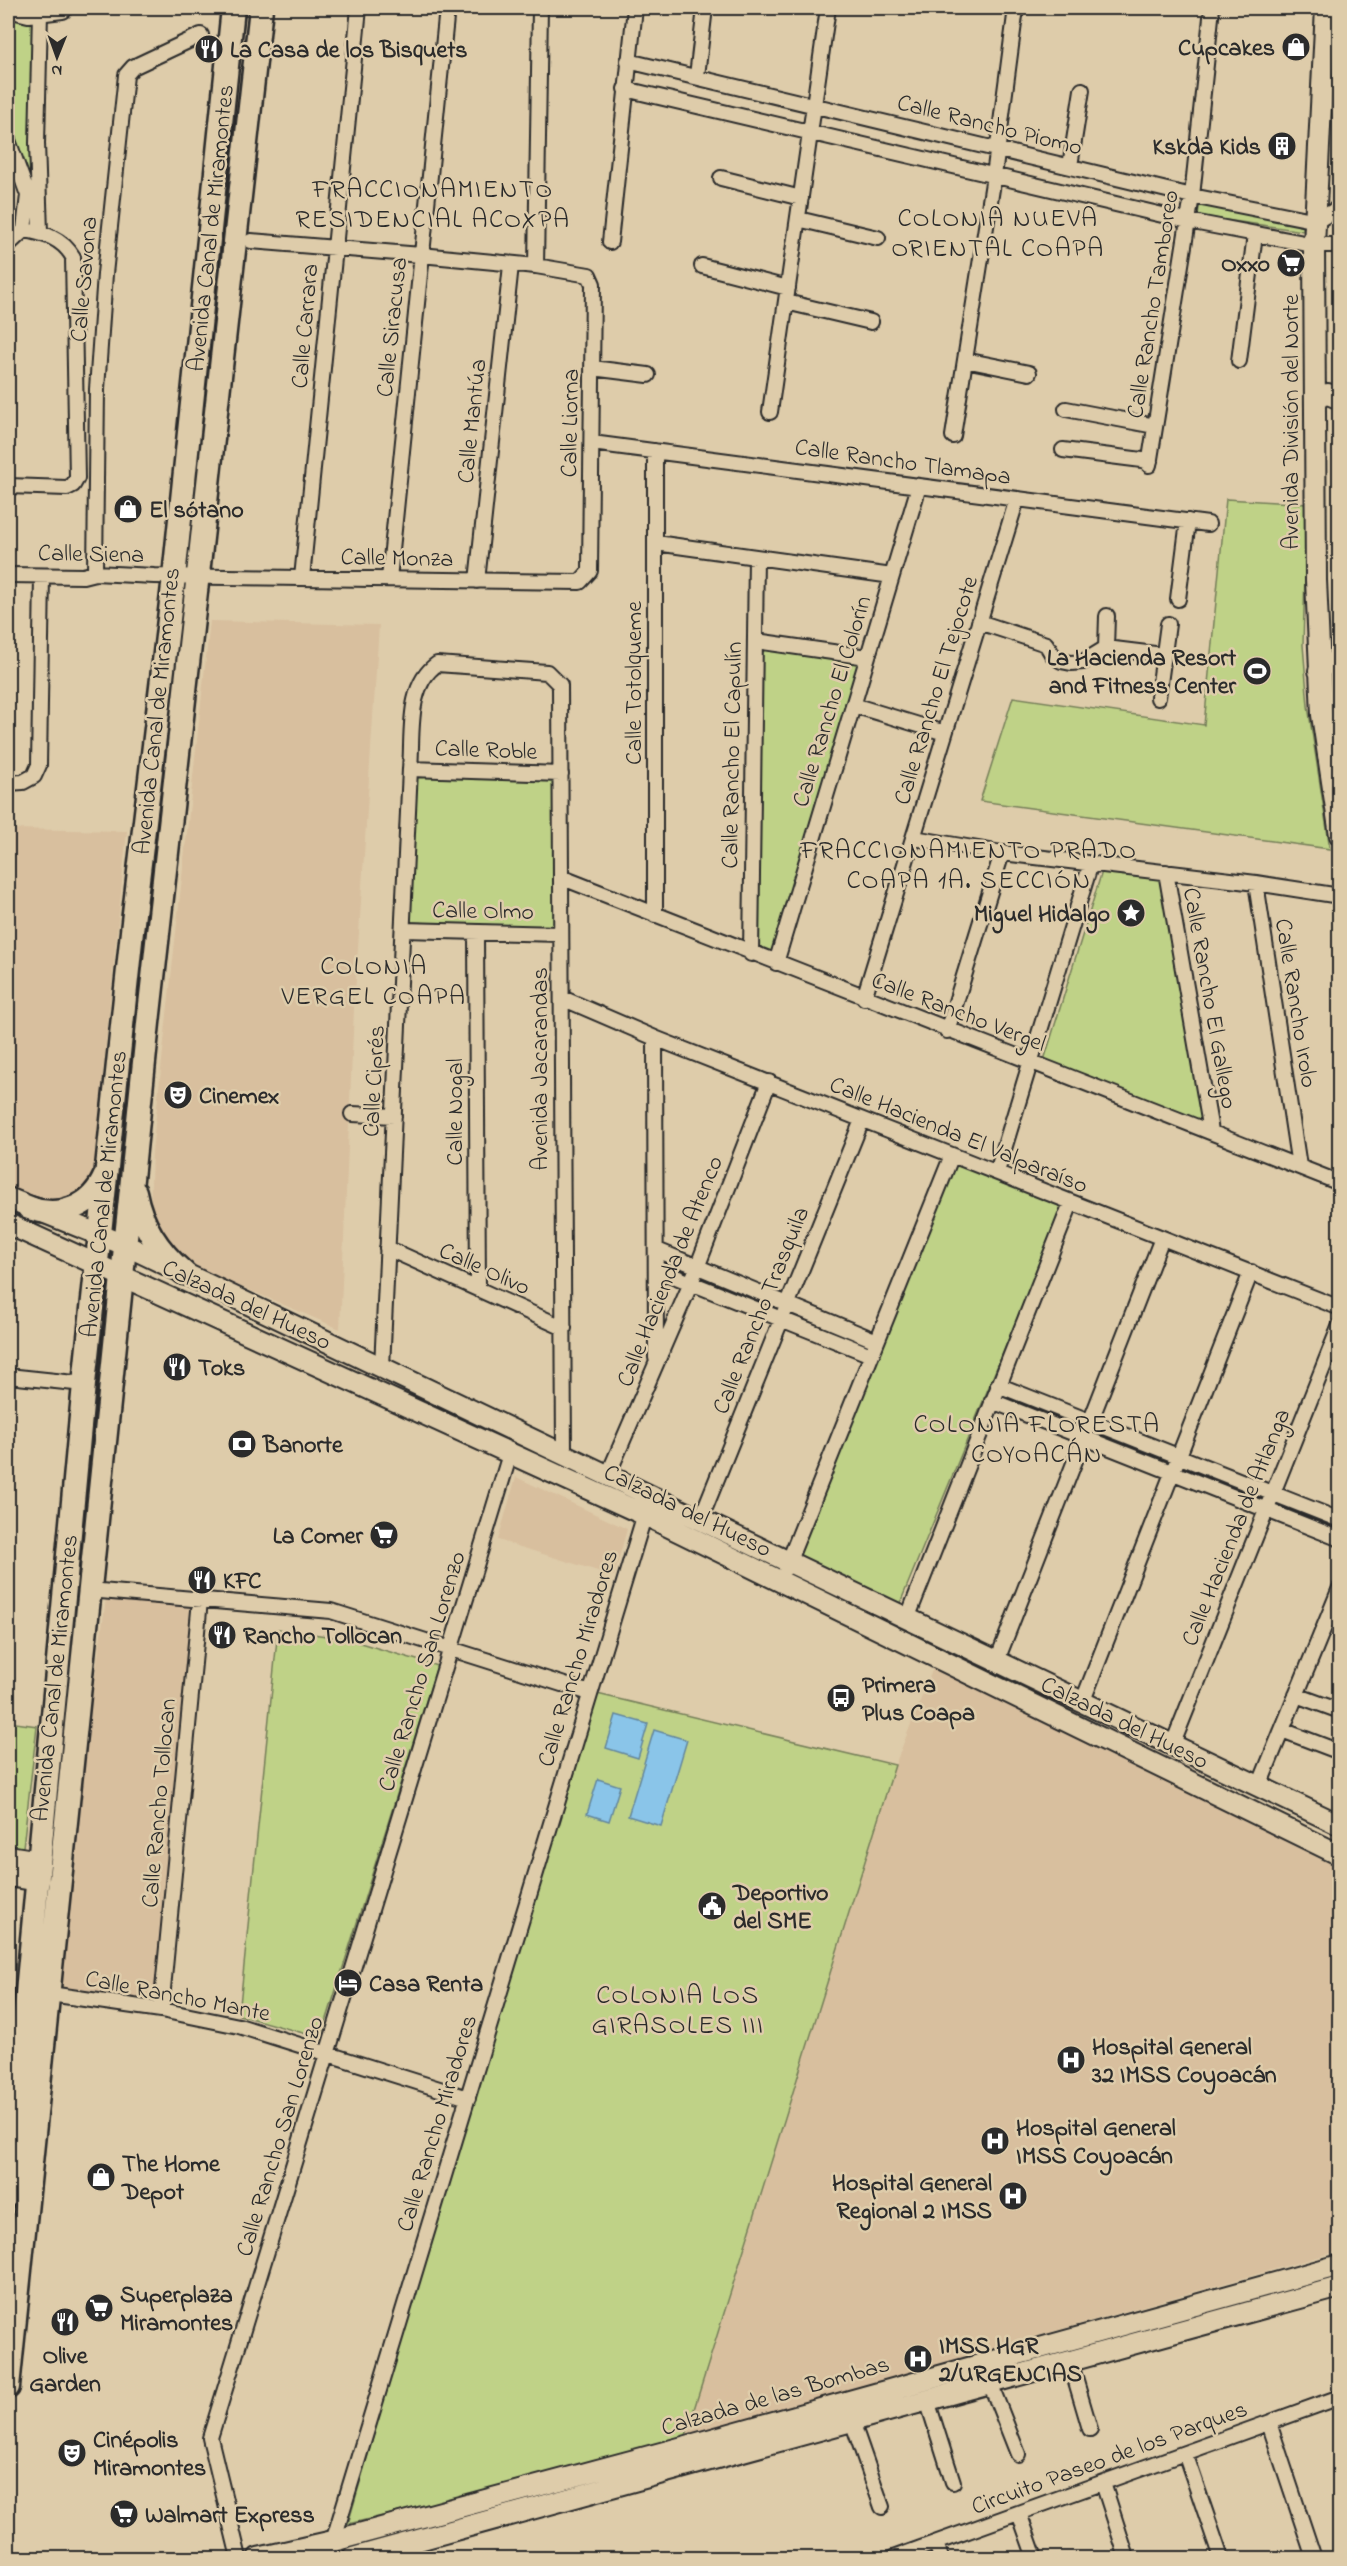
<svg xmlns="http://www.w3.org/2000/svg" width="1347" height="2566" font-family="'Indie Flower',sans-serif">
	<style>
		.built { fill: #d8bf9e }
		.green { fill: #bfd287; stroke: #757e59; stroke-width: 1.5 }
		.water { fill: #8ac5e9; stroke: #64879d; stroke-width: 1.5 }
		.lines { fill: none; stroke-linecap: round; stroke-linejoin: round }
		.street-casing { stroke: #2b2b2b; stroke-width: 18 }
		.secondary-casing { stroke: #2b2b2b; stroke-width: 24 }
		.primary-casing { stroke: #2b2b2b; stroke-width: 27 }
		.street { stroke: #deccaa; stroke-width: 14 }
		.secondary { stroke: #deccaa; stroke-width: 20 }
		.primary { stroke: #deccaa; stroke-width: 22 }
		.labels { text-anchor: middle; stroke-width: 5; stroke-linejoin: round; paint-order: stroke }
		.poi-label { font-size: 24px; font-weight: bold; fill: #2b2b2b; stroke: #deccaa; text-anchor: start }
		.street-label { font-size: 24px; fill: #2b2b2b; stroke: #deccaa }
		.neighbourhood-label { font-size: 26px; letter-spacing: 1.5px; fill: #2b2b2b; stroke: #deccaa }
	</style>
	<rect width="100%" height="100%" fill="#deccaa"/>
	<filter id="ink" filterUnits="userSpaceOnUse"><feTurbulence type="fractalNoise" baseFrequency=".0167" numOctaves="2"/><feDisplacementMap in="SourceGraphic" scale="12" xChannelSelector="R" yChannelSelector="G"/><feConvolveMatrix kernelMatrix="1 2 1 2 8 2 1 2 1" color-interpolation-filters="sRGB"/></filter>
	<g filter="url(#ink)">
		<path class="built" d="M210,621L379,625L354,1009L340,1329L184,1262L166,1246L150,1214L152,1152Z
			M8,829L127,831L92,1185L59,1207L8,1191Z
			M516,1477L627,1529L614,1576L498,1540Z
			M107,1592L206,1602L157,2010L50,1994Z
			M933,1668L1339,1868V2251L686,2435L895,1765Z"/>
		<path class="green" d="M8,12L32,21L33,178L26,176L8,129Z
			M1200,199L1303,210V231L1198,216Z
			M1226,499L1307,504L1303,645L1308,706L1330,849L980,801L1013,697L1204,725Z
			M759,645L865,659L776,956L752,949Z
			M415,775L560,780V929L410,922Z
			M1103,868L1162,878L1207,1124L1042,1067Z
			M955,1162L1064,1204L898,1608L794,1555Z
			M278,1629L347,1639L437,1666L321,2038L239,2015Z
			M593,1693L895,1765L686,2435L687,2445L348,2524L472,2093Z
			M8,1722L37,1726L23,1847L8,1845Z
			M8,2002L16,2003L8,2079Z"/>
		<path class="water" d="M616,1715L648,1724L638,1758L606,1748Z
			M654,1730L687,1740L661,1826L628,1816Z
			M598,1779L620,1786L609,1821L587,1814Z"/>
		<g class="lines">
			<g class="street-casing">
				<path id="street" d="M40,12L37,143L40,232
					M628,61L1192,196L1317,221L1340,207
					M697,76L705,8
					M625,89L1188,221L1314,245H1340
					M8,140L28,195L24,230
					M1070,166L1082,90
					M721,178L801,198
					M798,219L878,238
					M610,242L635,8
					M8,245L24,230C44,233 62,238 73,257L77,478L73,485L67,488L8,486
					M536,266L540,8
					M702,266L788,288
					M786,302L871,322
					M965,360L1029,373
					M1239,361L1255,234
					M592,368L648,375
					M1066,409L1155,426
					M770,412L828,8
					M953,436L994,176L1016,8
					M592,443L1208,524
					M1063,450L1150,461
					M1149,465L1192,196L1212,8
					M656,543L892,576
					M95,573L97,389L105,274L126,75L133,67L201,35
					M8,575L83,576L95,573L154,576L580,582L590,571L593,284L589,275L536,266L421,255L251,241
					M302,578L359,8
					M389,579L447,8
					M477,581L511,265
					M1178,599L1188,521
					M979,622L1046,644L1052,654L1061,661L1071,663L1083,662L1106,648L1163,655
					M756,641L867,657
					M1106,648L1107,616
					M1158,698L1168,624
					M853,705L945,733
					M410,769L561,774
					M8,783L23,782L34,776L39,765L42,576
					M914,838L1002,853L1256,883L1340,896
					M1166,872L1211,1131
					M563,878L1340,1183
					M1256,883L1299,1166
					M655,915V451
					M404,930L560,934
					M476,934L478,1289
					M751,954L756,557
					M776,963L919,486
					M562,998L655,1038L1340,1308
					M864,998L1017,499
					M947,1031L1002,853
					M655,1038L656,1358
					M352,1114L394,1116
					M997,1172L1091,863
					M387,1248L564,1328
					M657,1250L877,1341
					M656,1269L871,1355
					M382,1367L410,769C413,734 406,686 437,664L547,672L560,685L564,1454
					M8,1376L84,1384
					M998,1385L1340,1520
					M992,1401L1340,1539
					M608,1475L691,1283L769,1082
					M701,1518L862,1120
					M786,1568L952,1155
					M89,1590L331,1611L590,1693
					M907,1619L1071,1203
					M996,1663L1162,1238
					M1296,1695L1340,1711
					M1082,1703L1251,1272
					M1282,1730L1332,1749
					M1172,1746L1340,1325
					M1259,1786L1340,1588
					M50,1994L161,2010L239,2026L468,2098
					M161,2010L200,1600
					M1070,2361L1090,2429
					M990,2383L1018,2454
					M927,2400L953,2482
					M852,2421L882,2507
					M1269,2423L1314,2558
					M1185,2453L1221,2558
					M1103,2483L1127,2558
					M1019,2513L1035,2558
					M936,2543L941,2558
					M239,2558L210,2438L510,1454
					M328,2558L647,1507
					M893,2558L1340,2397"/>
			</g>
			<g class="secondary-casing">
				<path id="secondary" d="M13,8L29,12L62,8
					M1326,8L1314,245L1316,580L1322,715L1340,835
					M1315,403L1320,396L1328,394L1340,399
					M1319,671L1328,663L1340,665
					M8,1198L125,1245L1340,1825
					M8,1224L645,1515L1340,1855
					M8,1856L40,1861
					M8,1876L39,1881
					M258,2558L333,2541L687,2446L1340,2265
					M353,2558L1340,2287"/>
			</g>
			<g class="primary-casing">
				<path id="primary" d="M135,1192C141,1225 158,1251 184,1273
					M29,1208C60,1219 92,1207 105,1176
					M8,2195L84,1384L133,922L174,577L233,8
					M8,2387L148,1023L261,8"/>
			</g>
			<use href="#street" class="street"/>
			<use href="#secondary" class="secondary"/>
			<use href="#primary" class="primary"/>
		</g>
	</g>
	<defs>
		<g id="shop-disc" transform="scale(1.5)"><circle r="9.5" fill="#2b2b2b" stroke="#deccaa"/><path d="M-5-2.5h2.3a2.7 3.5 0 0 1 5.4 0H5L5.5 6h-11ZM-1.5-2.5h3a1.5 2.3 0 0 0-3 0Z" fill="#fff"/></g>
		<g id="restaurant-disc" transform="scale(1.5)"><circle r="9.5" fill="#2b2b2b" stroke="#deccaa"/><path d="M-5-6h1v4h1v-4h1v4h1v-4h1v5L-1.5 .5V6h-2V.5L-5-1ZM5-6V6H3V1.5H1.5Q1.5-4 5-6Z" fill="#fff"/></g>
		<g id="building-disc" transform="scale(1.5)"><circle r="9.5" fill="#2b2b2b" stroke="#deccaa"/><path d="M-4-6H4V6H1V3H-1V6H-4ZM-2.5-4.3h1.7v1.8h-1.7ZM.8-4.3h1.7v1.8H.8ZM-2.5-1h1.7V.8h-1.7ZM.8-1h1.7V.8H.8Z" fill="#fff"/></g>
		<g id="supermarket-disc" transform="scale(1.5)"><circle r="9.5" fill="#2b2b2b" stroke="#deccaa"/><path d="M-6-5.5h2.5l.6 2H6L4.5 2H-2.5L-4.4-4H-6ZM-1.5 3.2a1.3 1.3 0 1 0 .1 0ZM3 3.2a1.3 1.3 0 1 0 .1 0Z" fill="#fff"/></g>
		<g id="stadium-disc" transform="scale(1.5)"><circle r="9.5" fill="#2b2b2b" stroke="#deccaa"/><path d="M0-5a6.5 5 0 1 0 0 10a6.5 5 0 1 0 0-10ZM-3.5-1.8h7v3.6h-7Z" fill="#fff"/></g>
		<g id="sight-disc" transform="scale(1.5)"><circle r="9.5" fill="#2b2b2b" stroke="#deccaa"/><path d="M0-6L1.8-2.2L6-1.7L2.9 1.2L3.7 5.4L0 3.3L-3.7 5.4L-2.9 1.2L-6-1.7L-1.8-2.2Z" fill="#fff"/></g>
		<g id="theatre-disc" transform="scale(1.5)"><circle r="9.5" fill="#2b2b2b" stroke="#deccaa"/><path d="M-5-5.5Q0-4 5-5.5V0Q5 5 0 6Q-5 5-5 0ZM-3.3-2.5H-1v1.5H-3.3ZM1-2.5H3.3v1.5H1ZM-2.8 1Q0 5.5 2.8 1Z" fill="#fff"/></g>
		<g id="bank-disc" transform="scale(1.5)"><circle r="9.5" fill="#2b2b2b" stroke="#deccaa"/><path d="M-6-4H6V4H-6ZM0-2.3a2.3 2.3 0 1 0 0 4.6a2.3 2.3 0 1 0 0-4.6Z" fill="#fff"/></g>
		<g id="bus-disc" transform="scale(1.5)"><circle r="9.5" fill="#2b2b2b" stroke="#deccaa"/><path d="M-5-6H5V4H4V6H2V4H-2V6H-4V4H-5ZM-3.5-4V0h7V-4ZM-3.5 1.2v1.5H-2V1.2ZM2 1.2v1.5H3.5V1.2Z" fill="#fff"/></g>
		<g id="civic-disc" transform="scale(1.5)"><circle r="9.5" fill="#2b2b2b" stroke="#deccaa"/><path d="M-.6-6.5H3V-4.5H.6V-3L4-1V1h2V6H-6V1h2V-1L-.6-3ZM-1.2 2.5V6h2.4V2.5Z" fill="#fff"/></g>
		<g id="hotel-disc" transform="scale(1.5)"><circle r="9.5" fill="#2b2b2b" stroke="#deccaa"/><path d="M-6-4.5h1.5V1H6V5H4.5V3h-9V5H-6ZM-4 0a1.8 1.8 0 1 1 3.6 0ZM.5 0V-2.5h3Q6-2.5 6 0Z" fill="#fff"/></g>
		<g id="hospital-disc" transform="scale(1.5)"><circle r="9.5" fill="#2b2b2b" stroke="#deccaa"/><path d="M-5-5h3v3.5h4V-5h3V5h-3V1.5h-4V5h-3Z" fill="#fff"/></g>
	</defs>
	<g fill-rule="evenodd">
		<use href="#shop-disc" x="1296" y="47"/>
		<use href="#restaurant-disc" x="209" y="49"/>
		<use href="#building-disc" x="1282" y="146"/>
		<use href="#supermarket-disc" x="1291" y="263"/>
		<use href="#shop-disc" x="128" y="509"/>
		<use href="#stadium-disc" x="1257" y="671"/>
		<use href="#sight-disc" x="1131" y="913"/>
		<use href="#theatre-disc" x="178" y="1095"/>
		<use href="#restaurant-disc" x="177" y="1367"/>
		<use href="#bank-disc" x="242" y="1444"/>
		<use href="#supermarket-disc" x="384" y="1535"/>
		<use href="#restaurant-disc" x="202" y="1580"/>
		<use href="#restaurant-disc" x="222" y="1635"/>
		<use href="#bus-disc" x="841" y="1698"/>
		<use href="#civic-disc" x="712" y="1906"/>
		<use href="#hotel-disc" x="348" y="1983"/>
		<use href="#hospital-disc" x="1071" y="2060"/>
		<use href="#hospital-disc" x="995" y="2141"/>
		<use href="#shop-disc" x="101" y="2177"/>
		<use href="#hospital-disc" x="1013" y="2196"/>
		<use href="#supermarket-disc" x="99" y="2308"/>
		<use href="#restaurant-disc" x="65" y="2322"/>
		<use href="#hospital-disc" x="918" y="2359"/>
		<use href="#theatre-disc" x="72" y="2453"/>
		<use href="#supermarket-disc" x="124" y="2514"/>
	</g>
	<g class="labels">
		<g class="poi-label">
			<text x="1275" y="55" text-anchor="end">Cupcakes</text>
			<text x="230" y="57">La Casa de los Bisquets</text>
			<text x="1261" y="154" text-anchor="end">Kskda Kids</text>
			<text x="1270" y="271" text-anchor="end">Oxxo</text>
			<text x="149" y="517">El sótano</text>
			<text x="1236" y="665" text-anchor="end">La Hacienda Resort<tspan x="1236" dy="28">and Fitness Center</tspan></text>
			<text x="1110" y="921" text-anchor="end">Miguel Hidalgo</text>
			<text x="199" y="1103">Cinemex</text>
			<text x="198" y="1375">Toks</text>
			<text x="263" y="1452">Banorte</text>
			<text x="363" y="1543" text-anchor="end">La Comer</text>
			<text x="223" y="1588">KFC</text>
			<text x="243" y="1643">Rancho Tollocan</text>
			<text x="862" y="1692">Primera<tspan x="862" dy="28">Plus Coapa</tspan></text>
			<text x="733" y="1900">Deportivo<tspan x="733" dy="28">del SME</tspan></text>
			<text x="369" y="1991">Casa Renta</text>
			<text x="1092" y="2054">Hospital General<tspan x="1092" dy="28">32 IMSS Coyoacán</tspan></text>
			<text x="1016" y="2135">Hospital General<tspan x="1016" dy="28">IMSS Coyoacán</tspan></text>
			<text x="122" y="2171">The Home<tspan x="122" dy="28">Depot</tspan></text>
			<text x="992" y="2190" text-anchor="end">Hospital General<tspan x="992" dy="28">Regional 2 IMSS</tspan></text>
			<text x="120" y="2302">Superplaza<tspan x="120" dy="28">Miramontes</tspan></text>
			<text x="939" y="2353">IMSS HGR<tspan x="939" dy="28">2/URGENCIAS</tspan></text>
			<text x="65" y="2363" text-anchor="middle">Olive<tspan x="65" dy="28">Garden</tspan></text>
			<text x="93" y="2447">Cinépolis<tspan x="93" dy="28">Miramontes</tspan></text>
			<text x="145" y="2522">Walmart Express</text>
		</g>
		<g class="street-label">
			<text transform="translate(990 124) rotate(14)" y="8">Calle Rancho Piomo</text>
			<text transform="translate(210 228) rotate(-84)" y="8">Avenida Canal de Miramontes</text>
			<text transform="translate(83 279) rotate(-85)" y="8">Calle Savona</text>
			<text transform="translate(1152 304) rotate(-81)" y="8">Calle Rancho Tamboreo</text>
			<text transform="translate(304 326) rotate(-85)" y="8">Calle Carrara</text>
			<text transform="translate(391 327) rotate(-84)" y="8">Calle Siracusa</text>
			<text transform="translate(471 421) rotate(-84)" y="8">Calle Mantúa</text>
			<text transform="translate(1290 422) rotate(-90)" y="8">Avenida División del Norte</text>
			<text transform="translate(569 423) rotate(-89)" y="8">Calle Liorna</text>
			<text transform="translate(903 461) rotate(8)" y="8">Calle Rancho Tlamapa</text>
			<text transform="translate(91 553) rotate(1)" y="8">Calle Siena</text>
			<text transform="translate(397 557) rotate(1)" y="8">Calle Monza</text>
			<text transform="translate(633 683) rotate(-90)" y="8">Calle Totolqueme</text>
			<text transform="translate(935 690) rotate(-73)" y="8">Calle Rancho El Tejocote</text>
			<text transform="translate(831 701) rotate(-73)" y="8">Calle Rancho El Colorín</text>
			<text transform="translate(156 711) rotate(-84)" y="8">Avenida Canal de Miramontes</text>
			<text transform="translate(486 749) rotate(2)" y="8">Calle Roble</text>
			<text transform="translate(731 755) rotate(-89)" y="8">Calle Rancho El Capulín</text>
			<text transform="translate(483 910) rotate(1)" y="8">Calle Olmo</text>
			<text transform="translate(1211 998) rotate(80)" y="8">Calle Rancho El Gallego</text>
			<text transform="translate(1297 1003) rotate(81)" y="8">Calle Rancho Irolo</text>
			<text transform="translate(959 1011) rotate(21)" y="8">Calle Rancho Vergel</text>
			<text transform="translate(539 1069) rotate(-90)" y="8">Avenida Jacarandas</text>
			<text transform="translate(373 1081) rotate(-87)" y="8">Calle Ciprés</text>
			<text transform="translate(454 1112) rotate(-90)" y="8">Calle Nogal</text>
			<text transform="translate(959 1134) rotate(22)" y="8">Calle Hacienda El Valparaíso</text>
			<text transform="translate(103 1194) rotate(-84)" y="8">Avenida Canal de Miramontes</text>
			<text transform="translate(485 1268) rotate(24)" y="8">Calle Olivo</text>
			<text transform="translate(669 1271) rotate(-68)" y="8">Calle Hacienda de Atenco</text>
			<text transform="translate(247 1304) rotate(25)" y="8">Calzada del Hueso</text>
			<text transform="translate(760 1310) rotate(-68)" y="8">Calle Rancho Trasquila</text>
			<text transform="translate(688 1510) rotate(26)" y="8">Calzada del Hueso</text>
			<text transform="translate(1235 1527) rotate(-68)" y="8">Calle Hacienda de Atlanga</text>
			<text transform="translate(577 1658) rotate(-73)" y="8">Calle Rancho Miradores</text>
			<text transform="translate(421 1671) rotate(-73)" y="8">Calle Rancho San Lorenzo</text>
			<text transform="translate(54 1678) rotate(-84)" y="8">Avenida Canal de Miramontes</text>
			<text transform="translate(1125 1722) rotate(26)" y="8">Calzada del Hueso</text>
			<text transform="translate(158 1803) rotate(-85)" y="8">Calle Rancho Tollocan</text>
			<text transform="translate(178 1995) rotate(11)" y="8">Calle Rancho Mante</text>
			<text transform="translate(436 2123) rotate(-73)" y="8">Calle Rancho Miradores</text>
			<text transform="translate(279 2136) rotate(-73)" y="8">Calle Rancho San Lorenzo</text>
			<text transform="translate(775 2395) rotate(-16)" y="8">Calzada de las Bombas</text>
			<text transform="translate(1109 2457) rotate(-20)" y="8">Circuito Paseo de los Parques</text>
		</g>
		<g class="neighbourhood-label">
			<text x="433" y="197">FRACCIONAMIENTO<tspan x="433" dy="30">RESIDENCIAL ACOXPA</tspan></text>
			<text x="998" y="226">COLONIA NUEVA<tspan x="998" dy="30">ORIENTAL COAPA</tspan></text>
			<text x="969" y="858">FRACCIONAMIENTO PRADO<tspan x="969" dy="30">COAPA 1A. SECCIÓN</tspan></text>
			<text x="374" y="974">COLONIA<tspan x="374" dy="30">VERGEL COAPA</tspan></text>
			<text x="1037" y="1432">COLONIA FLORESTA<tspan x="1037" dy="30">COYOACÁN</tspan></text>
			<text x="678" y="2003">COLONIA LOS<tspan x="678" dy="30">GIRASOLES III</tspan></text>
		</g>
	</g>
	<rect width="1347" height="2566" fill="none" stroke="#deccaa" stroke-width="30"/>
	<rect x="15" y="15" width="1317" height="2536" fill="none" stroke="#2b2b2b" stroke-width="2" filter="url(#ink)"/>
	<g transform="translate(57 57) rotate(181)" stroke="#deccaa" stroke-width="4.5" paint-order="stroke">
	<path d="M0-4.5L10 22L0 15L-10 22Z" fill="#2b2b2b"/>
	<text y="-9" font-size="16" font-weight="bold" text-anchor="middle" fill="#2b2b2b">N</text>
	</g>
</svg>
